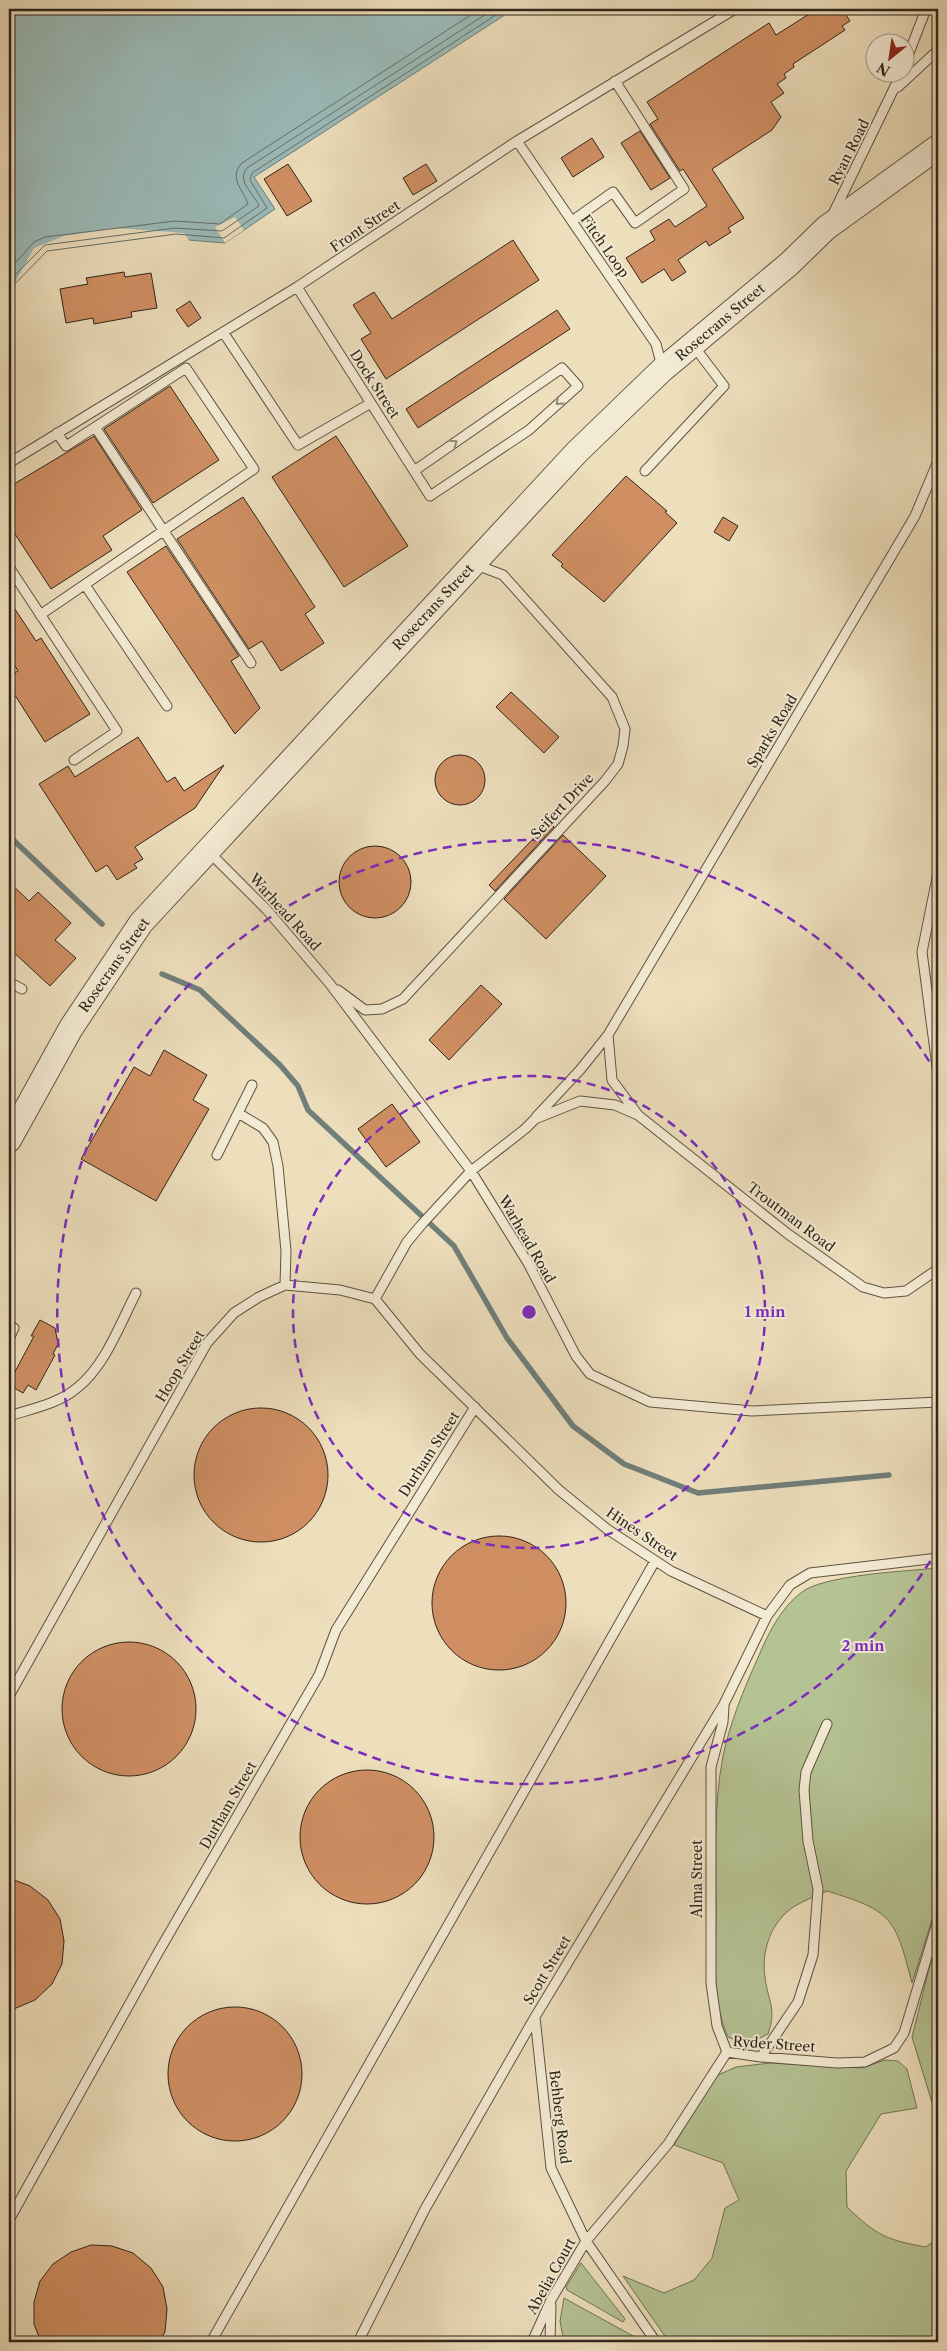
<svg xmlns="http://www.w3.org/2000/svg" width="947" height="2351" font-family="'Libre Caslon Text',serif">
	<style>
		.green { fill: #b5c293; stroke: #727457 }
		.water { fill: #9bbbb9; stroke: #707f7a }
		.pier { fill: #eddebc }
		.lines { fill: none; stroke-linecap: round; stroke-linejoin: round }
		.shore { stroke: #65706a; stroke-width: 1 }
		.stream { stroke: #707f7a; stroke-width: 5.5 }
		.building { fill: #cf8f63; stroke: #2f251b }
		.service-casing { stroke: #5e5343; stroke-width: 11 }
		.tertiary-casing { stroke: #5e5343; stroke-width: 26 }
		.service { stroke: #f3ead3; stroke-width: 9 }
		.tertiary { stroke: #f3ead3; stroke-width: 24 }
		.oneway { stroke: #918877 }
		.ring { fill: none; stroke: #7b2cbf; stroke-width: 2.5; stroke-dasharray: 9 6 }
		.labels { text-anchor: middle; stroke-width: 4; stroke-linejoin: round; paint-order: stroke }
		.street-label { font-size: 14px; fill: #2f251b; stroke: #f3ead3 }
		.centre { fill: #7b2cbf; stroke: #f3ead3; stroke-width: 2.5 }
		.ring-label { font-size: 15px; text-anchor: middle; font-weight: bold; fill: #7b2cbf; stroke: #f3ead3; stroke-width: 4; stroke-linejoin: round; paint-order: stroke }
	</style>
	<rect width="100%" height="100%" fill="#eddebc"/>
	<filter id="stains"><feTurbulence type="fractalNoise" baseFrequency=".004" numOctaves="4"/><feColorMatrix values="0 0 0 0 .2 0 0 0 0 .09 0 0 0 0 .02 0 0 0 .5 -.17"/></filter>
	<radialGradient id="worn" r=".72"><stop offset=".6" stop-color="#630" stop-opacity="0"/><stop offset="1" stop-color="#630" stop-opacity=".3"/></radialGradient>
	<path class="green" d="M938,1568V1901L912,1983C895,1917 892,1911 827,1891C816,1896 805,1900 795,1906C771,1921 761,1951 765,1977C768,2002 777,2008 768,2034L746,2045L728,2037C711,2000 716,1954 716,1914C716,1862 713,1808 723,1756C730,1723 743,1691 757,1660C767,1636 780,1608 802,1592C824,1575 907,1571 938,1568Z
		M938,1933V2108L934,2109L912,2037Z
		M885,2060L898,2061L907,2069L917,2108L881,2114L846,2171L847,2207C876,2235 886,2240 926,2247L938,2238V2342H669L623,2276L664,2293L694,2280L712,2258L725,2208L739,2200L723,2163L674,2145L708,2087L718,2075L736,2067L770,2063L862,2068Z
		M581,2263L625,2319L623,2322L567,2290L566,2287Z
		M564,2298L635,2337L640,2342H564L560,2321Z"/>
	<path class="water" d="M9,9H514L254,177L275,209L225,243L176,239L48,255L9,297Z"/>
	<path class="pier" d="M235,217L244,230L225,243L215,227Z
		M116,228L184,233L191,243L176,242L49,258L9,299V293L34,248L64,236Z"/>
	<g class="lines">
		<path class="shore" d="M9,270L34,242L45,237L175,221L220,224L248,204C243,189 228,178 242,163L480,9
			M9,281L45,245L175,228L222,231L259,206C254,193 236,182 247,168L494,9
			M9,290L47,251L176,234L224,238L267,208L250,180L252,173L505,9"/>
		<path class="stream" d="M9,836L102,924
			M162,974L200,990L280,1065L298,1086L308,1110L454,1246L507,1338L573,1426L624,1464L698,1493L889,1475"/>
	</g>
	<path class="building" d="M817,9H842L850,21L842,26L845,30L793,64L794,67L784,74L786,78L777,84L784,93L771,102L781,117L772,130L712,169L744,218L728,228L731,232L709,246L706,241L678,260L686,272L672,281L664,269L642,283L626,258L655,240L650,231L669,219L675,227L707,206L683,169L680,171L650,124L658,119L647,102L769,23L776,35Z
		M640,131L670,178L651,190L621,143Z
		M592,138L604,157L573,177L561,158Z
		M288,164L312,201L287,216L264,179Z
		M426,164L437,181L413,195L403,178Z
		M513,240L539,280L386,379L361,339L371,333L353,305L374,292L392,319Z
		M124,272L125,277L151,273L157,308L131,312L132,317L94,324L93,318L66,323L60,289L88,284L86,278Z
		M190,301L201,318L188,327L176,310Z
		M557,310L570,329L418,428L406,409Z
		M170,386L219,460L153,503L104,429Z
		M94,436L142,510L103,536L112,550L51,589L9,525V487Z
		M336,436L408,546L344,587L272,477Z
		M626,476L667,511L665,512L677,523L604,602L561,566L563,564L552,555Z
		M243,497L315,607L305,614L324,643L281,671L262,641L249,649L177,539Z
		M723,517L738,526L729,541L714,532Z
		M166,546L239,656L231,661L260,708L235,734L127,572Z
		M9,600L36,641L41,638L90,714L45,742L9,686V676L18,671L9,656Z
		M511,692L559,737L544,753L496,707Z
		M138,737L167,782L175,777L184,791L224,765L195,808L135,847L143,859L134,864L137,868L117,880L107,865L96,872L39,784L68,766L75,777Z
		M435 780a25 25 0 1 1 50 0a25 25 0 1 1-50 0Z
		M549,822L554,827L495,891L489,885Z
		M563,835L606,876L546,939L504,899Z
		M339 882a36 36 0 1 1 72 0a36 36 0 1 1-72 0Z
		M9,882L29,901L38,892L71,923L55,940L76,958L50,986L9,948Z
		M481,985L502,1004L449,1060L429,1040Z
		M164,1050L207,1075L193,1100L209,1109L156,1201L81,1159L134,1067L150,1076Z
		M392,1104L420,1142L386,1167L358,1129Z
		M40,1320L55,1328L58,1344L53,1354L55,1355L36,1390L28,1385L23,1393L9,1385V1383L34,1336H31Z
		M194 1475a67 67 0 1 1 134 0a67 67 0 1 1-134 0Z
		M432 1603a67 67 0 1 1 134 0a67 67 0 1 1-134 0Z
		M62 1709a67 67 0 1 1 134 0a67 67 0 1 1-134 0Z
		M300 1837a67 67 0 1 1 134 0a67 67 0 1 1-134 0Z
		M9,1878L30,1886L48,1900L60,1919L64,1941L62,1964L52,1984L35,2000L9,2011Z
		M168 2074a67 67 0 1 1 134 0a67 67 0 1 1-134 0Z
		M91,2245L112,2246L133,2253L151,2268L163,2287L167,2309L165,2332L159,2342H41L34,2324V2302L40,2281L53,2264L71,2252Z"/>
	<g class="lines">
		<g class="service-casing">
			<path id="service" d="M904,66L926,9
				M898,87L938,50
				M517,141L656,344L662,367
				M833,214L902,72
				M572,221L613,192L635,223L684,189L615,81
				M297,287L430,496L529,430L578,386L562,368L414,471
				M223,332L298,445L371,403
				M95,427L251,663
				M9,463L297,287L517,141L735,9
				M645,471L724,386L693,345
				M9,567L117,731L74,760
				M85,585L167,706
				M40,615L254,469L186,368L66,446L57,433
				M209,852L267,910L330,984L471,1171L528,1263L576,1356L590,1374L650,1402L752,1411L938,1402
				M938,873L922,952L938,1074
				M9,982L22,989
				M338,990L365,1010L382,1009L403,999L605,781L618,764L623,746L625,729L612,697L503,575L474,564
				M238,1113L263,1128L273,1142L278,1166L286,1251L285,1285
				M638,1115L612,1080L608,1035L915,516L938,461
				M536,1117L580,1070L608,1035
				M217,1155L252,1085
				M375,1299L407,1242L422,1224L471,1171L525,1129L535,1119L580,1101L615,1105L638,1115L788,1234L863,1287L884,1293L906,1291L938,1269
				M9,1325L14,1328L9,1339
				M9,1416C31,1409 58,1404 77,1388C105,1366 120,1324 136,1293
				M9,1696L207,1343L234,1313L259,1297L285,1285L340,1290L375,1299L420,1354L559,1490L607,1529L671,1571L767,1616
				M724,1706L723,1722L711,1767V1983L717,2026L727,2052
				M535,2017L551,2168L586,2241L656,2342
				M727,2052L761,2057L837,2063L865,2062L894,2048L904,2033L938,1920
				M761,2057L798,2002L813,1955L818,1889L808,1841L804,1790L806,1772L827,1724
				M9,2220L159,1951L319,1675L336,1630L475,1407
				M211,2342L655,1561
				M358,2342L425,2209L535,2017L724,1704L767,1616L790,1585L810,1573L938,1558
				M532,2342L551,2300L586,2241L668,2144L727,2052
				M550,2342L551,2305"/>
		</g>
		<g class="tertiary-casing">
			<path id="tertiary" d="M9,1140L71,1028L141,923L577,452L662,370L789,264L826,228L938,147"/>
		</g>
		<use href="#service" class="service"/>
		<use href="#tertiary" class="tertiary"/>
	</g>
	<defs><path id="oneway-chevron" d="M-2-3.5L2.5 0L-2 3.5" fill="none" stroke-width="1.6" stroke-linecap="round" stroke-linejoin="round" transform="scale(1.25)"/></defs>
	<g class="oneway">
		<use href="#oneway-chevron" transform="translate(559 402) rotate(138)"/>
		<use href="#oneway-chevron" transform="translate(454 443) rotate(-35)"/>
	</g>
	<g class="ring">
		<circle cx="529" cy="1312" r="236"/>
		<path d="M938 1548A472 472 0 1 1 938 1076"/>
	</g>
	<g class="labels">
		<g class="street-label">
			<text transform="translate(849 152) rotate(-63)" y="5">Ryan Road</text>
			<text transform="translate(365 226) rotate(-34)" y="5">Front Street</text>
			<text transform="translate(605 246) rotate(55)" y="5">Fitch Loop</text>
			<text transform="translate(720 322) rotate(-40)" y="5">Rosecrans Street</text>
			<text transform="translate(375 384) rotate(57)" y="5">Dock Street</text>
			<text transform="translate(433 607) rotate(-47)" y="5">Rosecrans Street</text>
			<text transform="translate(772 731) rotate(-59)" y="5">Sparks Road</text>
			<text transform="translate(562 806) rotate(-47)" y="5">Seifert Drive</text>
			<text transform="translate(285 912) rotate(48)" y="5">Warhead Road</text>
			<text transform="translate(114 965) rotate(-55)" y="5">Rosecrans Street</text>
			<text transform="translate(791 1217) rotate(37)" y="5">Troutman Road</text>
			<text transform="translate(527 1239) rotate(60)" y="5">Warhead Road</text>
			<text transform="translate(180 1366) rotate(-59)" y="5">Hoop Street</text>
			<text transform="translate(429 1454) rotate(-57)" y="5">Durham Street</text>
			<text transform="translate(642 1534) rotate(34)" y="5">Hines Street</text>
			<text transform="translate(228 1805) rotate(-60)" y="5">Durham Street</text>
			<text transform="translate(697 1879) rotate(-90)" y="5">Alma Street</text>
			<text transform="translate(547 1970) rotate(-59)" y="5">Scott Street</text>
			<text transform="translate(774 2044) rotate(4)" y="5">Ryder Street</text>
			<text transform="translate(560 2117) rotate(83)" y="5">Behberg Road</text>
			<text transform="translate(551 2276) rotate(-61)" y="5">Abelia Court</text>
		</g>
	</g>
	<circle cx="529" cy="1312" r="8" class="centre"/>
	<g class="ring-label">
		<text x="765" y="1317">1 min</text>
		<text x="863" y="1651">2 min</text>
	</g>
	<rect width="947" height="2351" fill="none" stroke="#eddebc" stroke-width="30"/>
	<rect x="10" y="10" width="927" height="2331" fill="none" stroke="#2f251b" stroke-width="2.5"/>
	<rect x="15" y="15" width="917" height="2321" fill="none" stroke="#2f251b"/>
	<g transform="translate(890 58) rotate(210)"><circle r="24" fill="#f3ead3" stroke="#a59b89"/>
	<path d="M0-4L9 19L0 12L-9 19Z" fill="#8f2418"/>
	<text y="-8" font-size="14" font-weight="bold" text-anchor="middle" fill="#2f251b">N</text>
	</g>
	<rect width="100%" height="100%" filter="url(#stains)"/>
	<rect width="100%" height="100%" fill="url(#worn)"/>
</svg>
